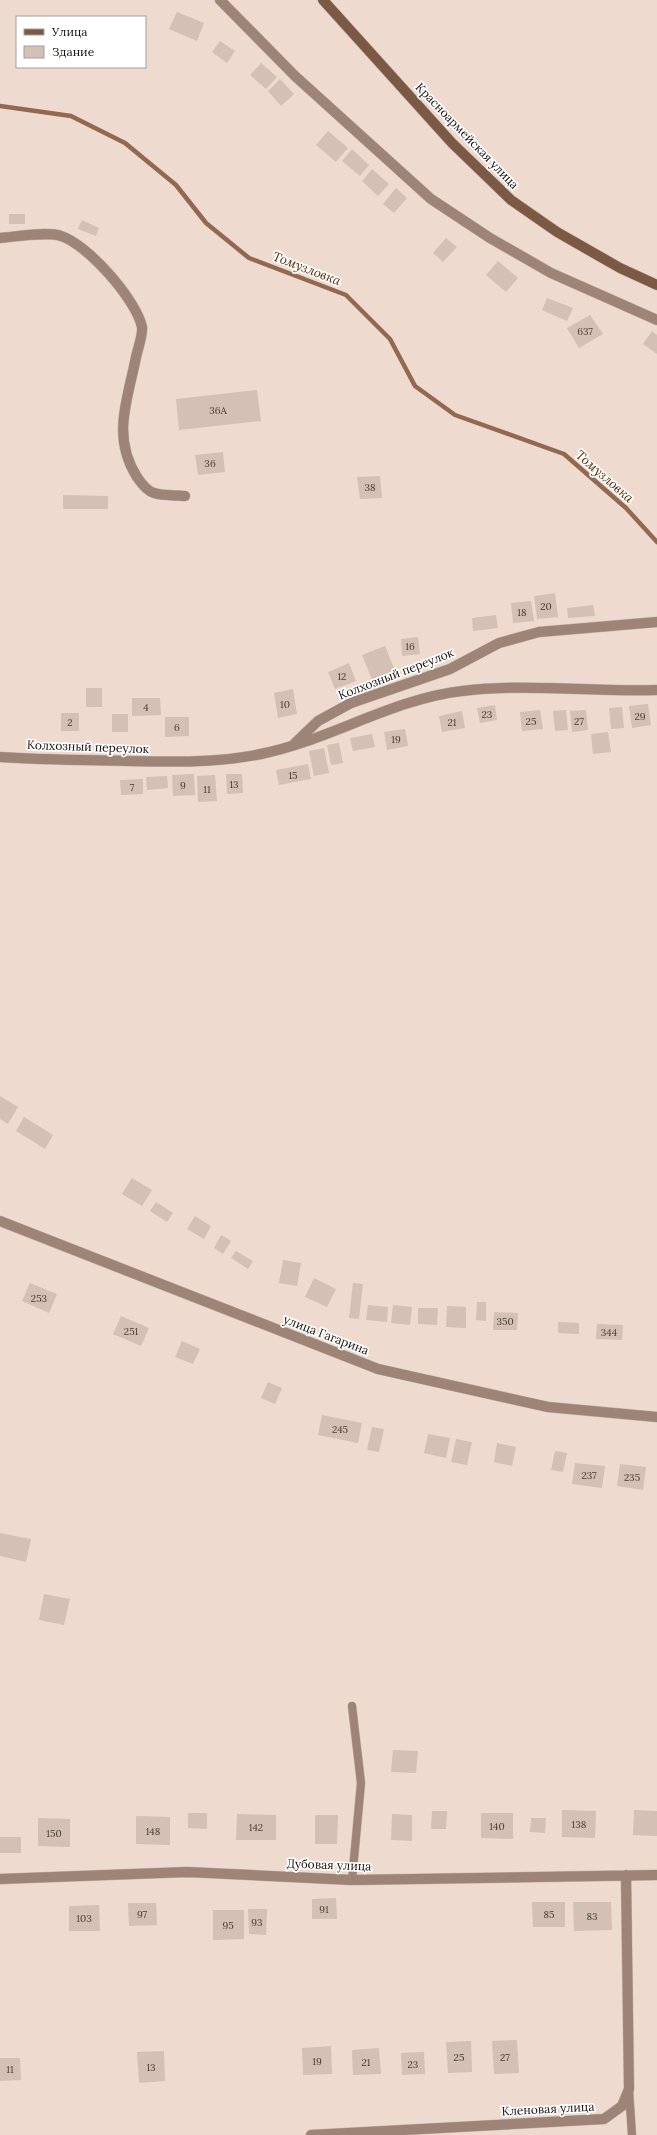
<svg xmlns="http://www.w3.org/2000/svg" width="657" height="2135" font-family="Lora,serif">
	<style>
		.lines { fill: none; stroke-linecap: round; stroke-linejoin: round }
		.stream { stroke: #926950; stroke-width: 4.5 }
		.building { fill: #d4c0b4 }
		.service-casing { stroke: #c7b6ab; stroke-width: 9 }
		.minor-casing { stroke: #c7b6ab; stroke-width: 11 }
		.secondary-casing { stroke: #c7b6ab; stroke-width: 11 }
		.service { stroke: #9d8476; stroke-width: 8 }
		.minor { stroke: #9d8476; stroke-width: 10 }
		.secondary { stroke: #7c5944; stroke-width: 10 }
		.labels { text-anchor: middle; stroke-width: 3.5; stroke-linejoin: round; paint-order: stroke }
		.number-label { font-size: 10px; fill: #463c36 }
		.street-label { font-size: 12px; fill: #17100c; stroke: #fff }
		.water-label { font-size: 13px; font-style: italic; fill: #5c2900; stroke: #fff }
	</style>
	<rect width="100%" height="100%" fill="#eedace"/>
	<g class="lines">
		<path class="stream" d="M0,106L71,116L125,143L176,185L206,223L249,258L346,295L390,339L415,386L455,415L564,454L626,508L657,542"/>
	</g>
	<path class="building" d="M177,12L204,23L197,41L169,29Z
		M220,41L235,51L227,63L212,52Z
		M261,63L277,77L266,89L250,75Z
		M280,79L294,94L281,106L268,91Z
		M328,131L348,148L336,162L316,145Z
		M352,149L369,165L360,176L342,161Z
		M372,169L389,184L378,196L362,181Z
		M396,188L407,198L394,213L383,204Z
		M9,214H25V224H9Z
		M82,220L99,228L96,236L78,229Z
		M446,238L457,247L443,262L433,253Z
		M498,261L518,278L506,292L486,275Z
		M547,298L573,308L567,321L542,310Z
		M590,315L603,334L579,348L567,328Z
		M652,331L657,335V354L643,344Z
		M257,390L261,421L179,430L176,399Z
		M223,452L225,472L198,475L195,455Z
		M380,476L382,498L360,499L357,477Z
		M63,495L108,496V509H63Z
		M555,593L558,617L537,619L534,596Z
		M531,601L534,621L513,623L511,603Z
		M593,605L595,616L568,618L567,608Z
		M496,615L498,628L473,631L472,618Z
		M418,637L420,654L402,656L401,639Z
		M385,646L396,673L373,682L362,655Z
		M349,663L356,681L335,689L328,672Z
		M86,688H102V707H86Z
		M293,689L297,714L278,718L274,693Z
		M132,698H160L161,715L132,716Z
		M648,704L651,725L632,728L629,706Z
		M495,705L497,720L480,723L477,708Z
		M622,707L624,728L611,729L609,708Z
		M540,710L543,729L522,731L520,712Z
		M566,710L568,730L555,731L553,711Z
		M586,710L588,730L572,732L570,711Z
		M462,711L465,728L442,732L439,716Z
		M61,713H79V731H61Z
		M112,714H128V732H112Z
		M165,717H189V736L165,737Z
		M405,729L408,746L387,750L384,732Z
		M608,732L611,752L593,754L591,734Z
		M372,734L375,747L353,751L350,738Z
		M339,743L343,763L331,765L327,745Z
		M324,748L329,773L314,776L309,751Z
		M308,764L311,779L279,785L276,770Z
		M194,774L195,795L173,796L172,775Z
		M226,774H242L243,793L227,794Z
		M215,775L217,801L198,802L197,776Z
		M167,776L168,788L147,790L146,777Z
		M143,779V794L121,795L120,780Z
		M0,1096L18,1107L8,1124L0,1119Z
		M24,1117L53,1135L45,1149L16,1131Z
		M132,1178L152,1190L142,1206L122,1194Z
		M156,1202L173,1213L167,1222L150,1211Z
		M195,1216L211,1226L204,1239L187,1229Z
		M221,1235L231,1241L223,1254L214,1248Z
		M236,1251L253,1261L248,1269L231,1258Z
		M283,1260L301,1263L297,1286L279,1283Z
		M314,1278L336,1289L327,1307L305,1297Z
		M30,1283L57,1294L49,1313L22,1301Z
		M353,1283L363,1284L359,1319L349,1318Z
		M477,1302H486V1321L476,1320Z
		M368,1305L388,1307L387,1322L366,1320Z
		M393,1305L412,1307L410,1325L391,1323Z
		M447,1306L466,1307V1328L446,1327Z
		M418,1308H438L437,1325L418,1324Z
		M494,1312L518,1313L517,1330H493Z
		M121,1316L149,1328L141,1346L113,1334Z
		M558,1322L579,1323V1334L558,1333Z
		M597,1324L623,1325L622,1340L596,1339Z
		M182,1341L200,1349L193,1364L175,1357Z
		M268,1382L282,1388L275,1404L261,1398Z
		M322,1415L362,1423L358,1443L318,1435Z
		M372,1427L384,1429L379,1452L367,1450Z
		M428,1434L450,1438L446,1458L424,1453Z
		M456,1439L472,1442L467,1465L451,1462Z
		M497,1443L516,1447L512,1466L494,1462Z
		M555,1451L567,1453L563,1472L551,1470Z
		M575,1463L605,1466L602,1488L572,1484Z
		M620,1464L646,1467L643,1490L617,1486Z
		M0,1533L31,1539L26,1562L0,1556Z
		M44,1594L70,1599L64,1625L39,1620Z
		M393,1750L418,1751L416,1773L391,1772Z
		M562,1810L596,1811L595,1838L562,1837Z
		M634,1810L657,1811V1836L633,1835Z
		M432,1811H447L446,1829H431Z
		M188,1813H207V1829L188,1828Z
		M481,1813H513V1839L481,1838Z
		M237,1814L276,1815V1840H236Z
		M392,1814L412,1815V1841L391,1840Z
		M315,1815H338L337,1844H315Z
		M136,1816L170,1817V1845L136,1844Z
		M38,1818L70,1819V1847L38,1846Z
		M531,1818H546L545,1833L530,1832Z
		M0,1837H21V1853H0Z
		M336,1898L337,1919H312V1899Z
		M532,1902H565V1927H533Z
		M573,1902H611L612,1930L574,1931Z
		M128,1903H156L157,1925L129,1926Z
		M99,1905L100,1931H69V1906Z
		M248,1909H267L266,1935L249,1934Z
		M213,1910H244V1939L213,1940Z
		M517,2040L519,2073L494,2074L492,2041Z
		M471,2041L472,2072L448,2073L446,2042Z
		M331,2046L332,2074L303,2075L302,2048Z
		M379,2048L381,2074L353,2075L352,2050Z
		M164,2051L165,2081L139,2083L137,2052Z
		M424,2052L425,2074L402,2075L401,2053Z
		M0,2058H20L21,2080L0,2081Z"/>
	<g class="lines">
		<g class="service-casing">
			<path id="service" d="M352,1880L361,1783L352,1706
				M629,2090L632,2135"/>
		</g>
		<g class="minor-casing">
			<path id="minor" d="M220,0L295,76L431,199L490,238L551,273L657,320
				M0,238C14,237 48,231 61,236C87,244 136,299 142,327C143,335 138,348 136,357C128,399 111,436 137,477C141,483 147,491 154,493C163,496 176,495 185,496
				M295,743L318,721L351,703L450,669L499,643L539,632L657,622
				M0,757C43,760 85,760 127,761C172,762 217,763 261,754C330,740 392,699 462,691C527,683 592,692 657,690
				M0,1221L378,1369L548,1407L657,1417
				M0,1879L187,1872L352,1880L657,1875
				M311,2135L604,2119L622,2106L629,2089L626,1875"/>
		</g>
		<g class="secondary-casing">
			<path id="secondary" d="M323,0L452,143L511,200L557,232L620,268L657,285"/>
		</g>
		<use href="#service" class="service"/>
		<use href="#minor" class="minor"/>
		<use href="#secondary" class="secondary"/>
	</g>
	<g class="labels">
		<g class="number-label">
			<text x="585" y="335">637</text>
			<text x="218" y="414">36А</text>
			<text x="210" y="467">36</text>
			<text x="370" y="491">38</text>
			<text x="546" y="610">20</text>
			<text x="522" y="616">18</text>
			<text x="410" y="650">16</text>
			<text x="342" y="680">12</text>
			<text x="285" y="708">10</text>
			<text x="146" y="711">4</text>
			<text x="487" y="718">23</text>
			<text x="640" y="720">29</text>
			<text x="531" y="725">25</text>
			<text x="579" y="725">27</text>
			<text x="70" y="726">2</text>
			<text x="452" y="726">21</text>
			<text x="177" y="731">6</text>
			<text x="396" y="743">19</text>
			<text x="293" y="779">15</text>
			<text x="234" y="788">13</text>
			<text x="183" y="789">9</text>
			<text x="132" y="791">7</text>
			<text x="207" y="793">11</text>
			<text x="39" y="1302">253</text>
			<text x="505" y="1325">350</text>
			<text x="131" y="1335">251</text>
			<text x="609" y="1336">344</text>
			<text x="340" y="1433">245</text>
			<text x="589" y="1479">237</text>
			<text x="632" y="1481">235</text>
			<text x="579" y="1828">138</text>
			<text x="497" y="1830">140</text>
			<text x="256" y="1831">142</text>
			<text x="153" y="1835">148</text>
			<text x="54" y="1837">150</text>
			<text x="324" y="1913">91</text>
			<text x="142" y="1918">97</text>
			<text x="549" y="1918">85</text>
			<text x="592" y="1920">83</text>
			<text x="84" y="1922">103</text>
			<text x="257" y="1926">93</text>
			<text x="228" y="1929">95</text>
			<text x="459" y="2061">25</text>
			<text x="505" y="2061">27</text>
			<text x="317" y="2065">19</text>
			<text x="366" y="2066">21</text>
			<text x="413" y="2068">23</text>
			<text x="151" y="2071">13</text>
			<text x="10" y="2073">11</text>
		</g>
		<g class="street-label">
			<text transform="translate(467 136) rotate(46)" y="4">Красноармейская улица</text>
			<text transform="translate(396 674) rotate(-21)" y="4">Колхозный переулок</text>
			<text transform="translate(88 747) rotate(2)" y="4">Колхозный переулок</text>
			<text transform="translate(326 1335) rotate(21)" y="4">улица Гагарина</text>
			<text transform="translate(329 1865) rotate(2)" y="4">Дубовая улица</text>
			<text transform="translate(548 2109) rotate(-3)" y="4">Кленовая улица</text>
		</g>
		<g class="water-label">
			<text transform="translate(307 268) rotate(21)" y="5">Томузловка</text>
			<text transform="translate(605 476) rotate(41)" y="5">Томузловка</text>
		</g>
	</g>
	<rect x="16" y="16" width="130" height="52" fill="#ffffff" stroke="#a29f9e"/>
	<rect x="24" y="29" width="20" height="6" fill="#7c5944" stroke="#a29f9e"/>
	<text x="52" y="36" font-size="12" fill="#17100c">Улица</text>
	<rect x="24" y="46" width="20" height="12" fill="#d4c0b4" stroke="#a29f9e"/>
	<text x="52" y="56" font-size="12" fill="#17100c">Здание</text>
</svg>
